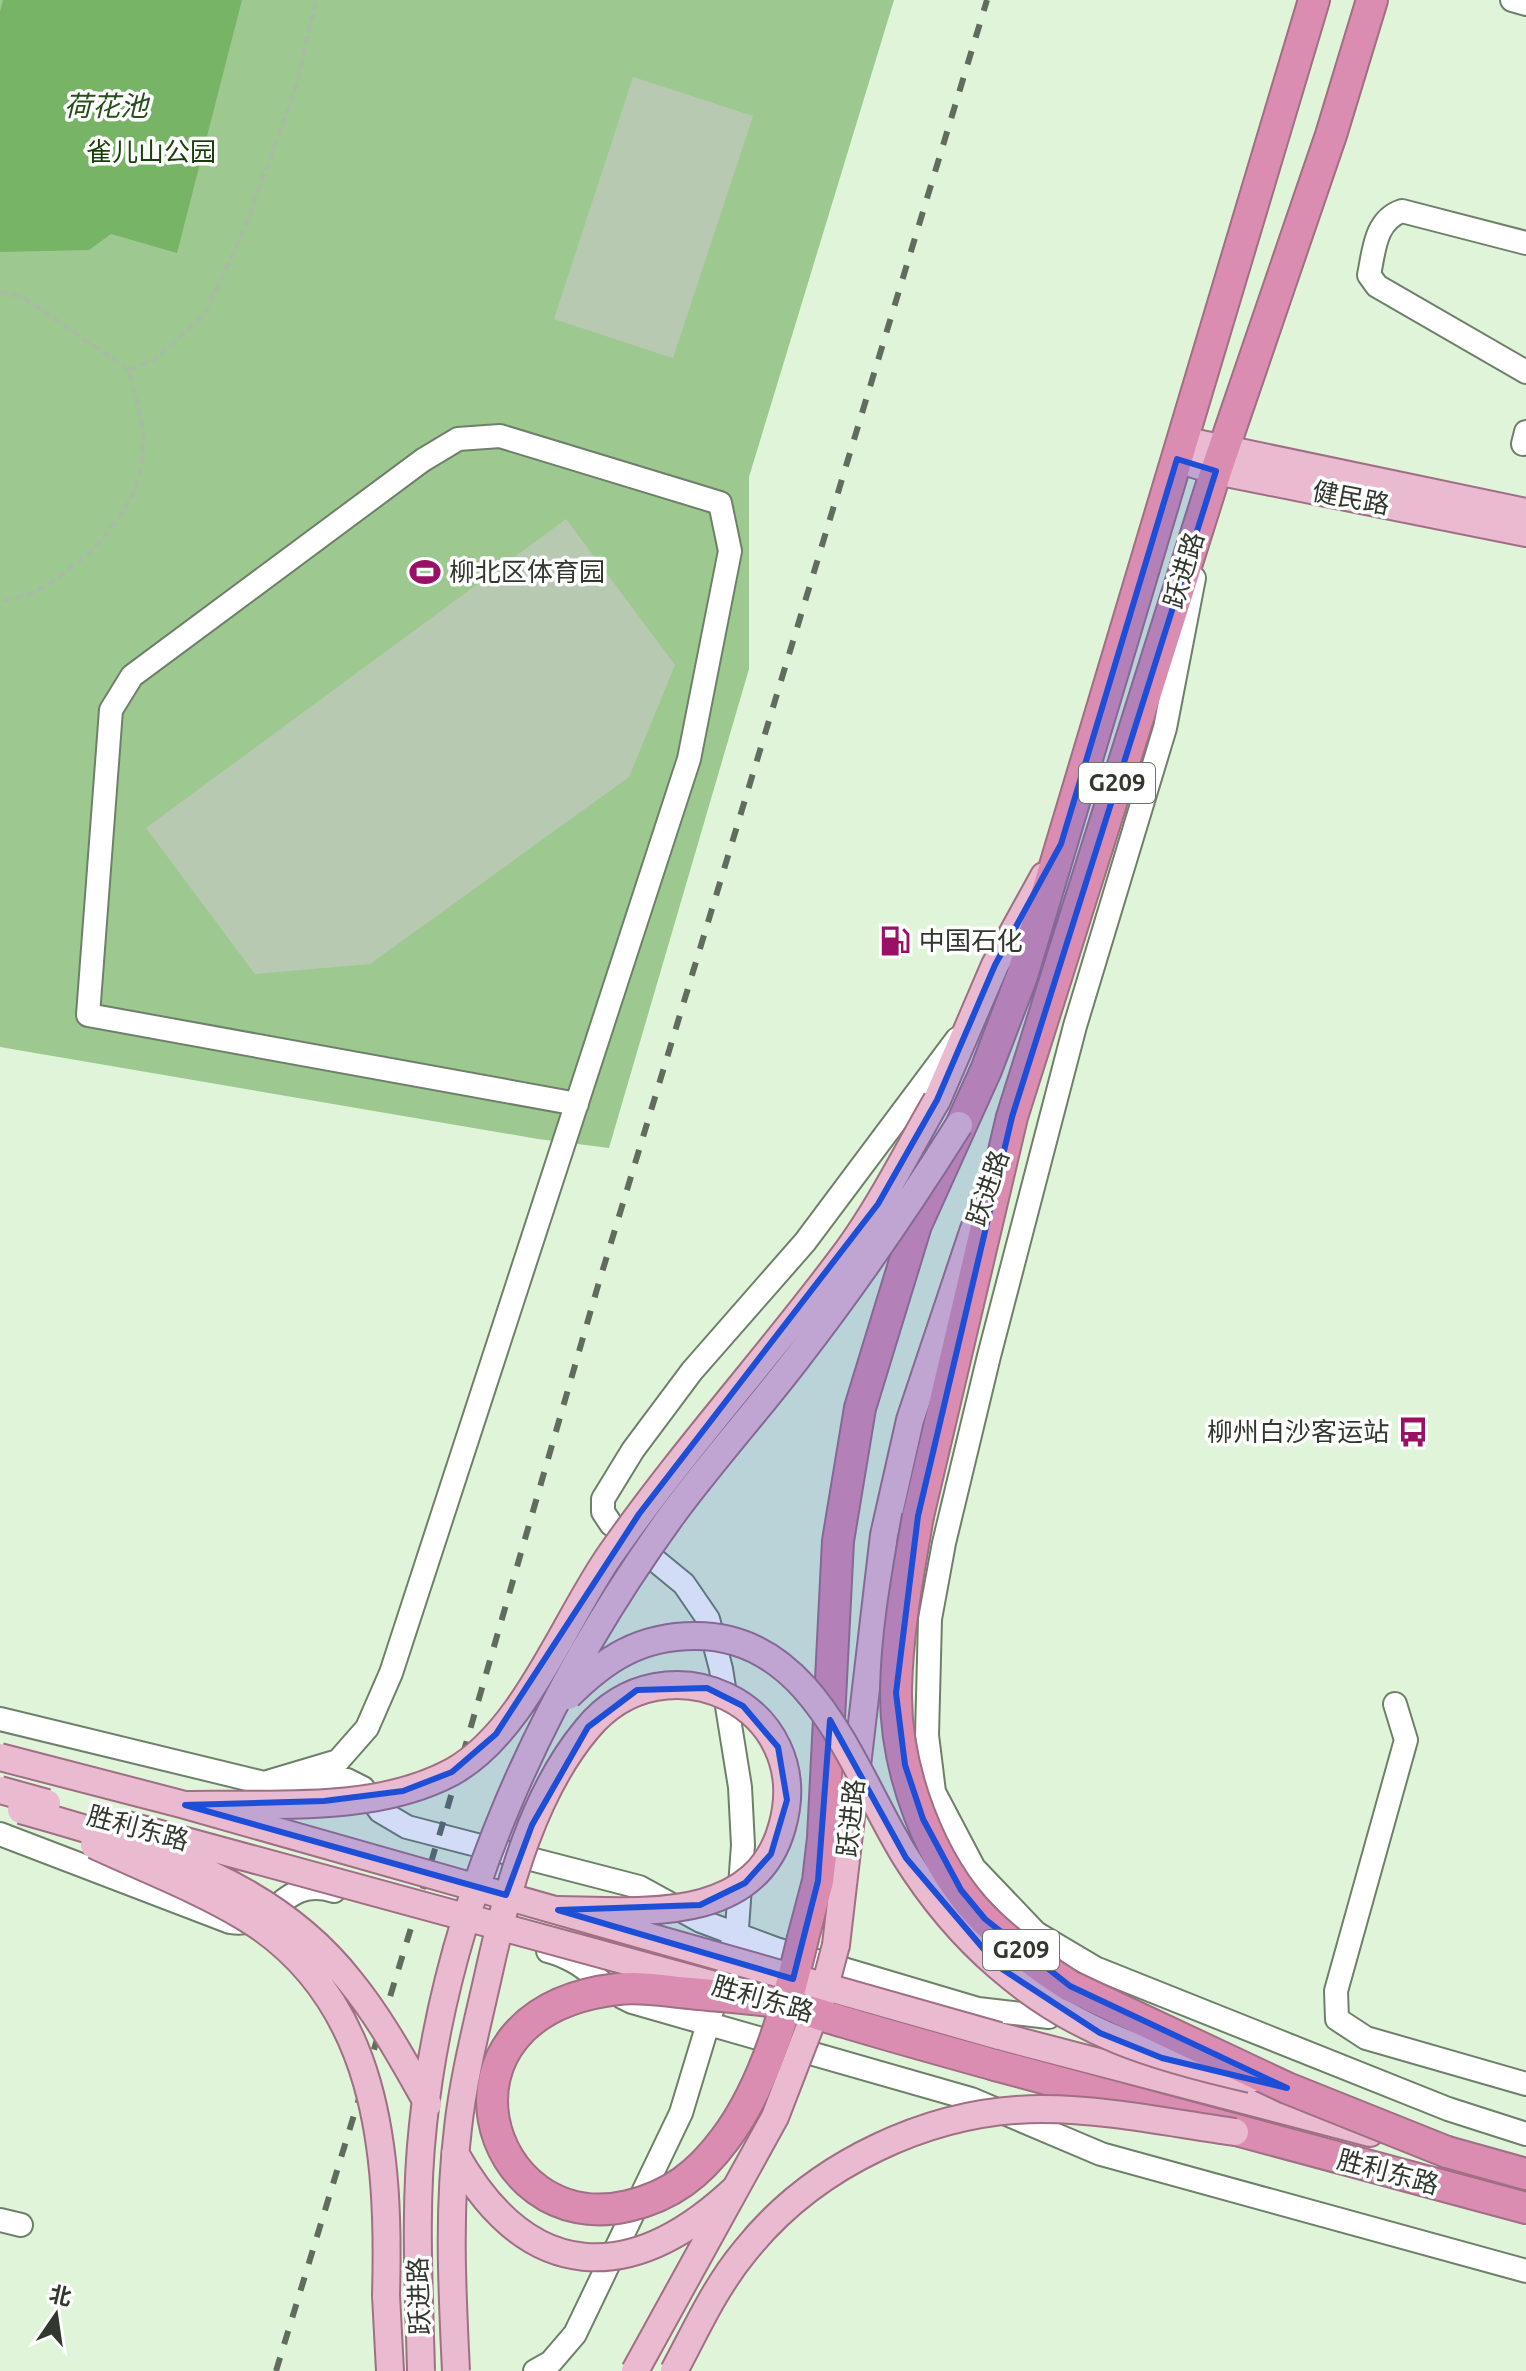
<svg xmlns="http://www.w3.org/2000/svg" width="1526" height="2371" font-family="Ubuntu,'Noto Sans SC',sans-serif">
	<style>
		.green { fill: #9dc990 }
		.water { fill: #77b465 }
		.building { fill: #b7cab1 }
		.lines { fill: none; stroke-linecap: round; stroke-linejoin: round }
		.minor-casing { stroke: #6e8069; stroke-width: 26 }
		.major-casing { stroke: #9f6f84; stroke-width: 30 }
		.highway-casing { stroke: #9f6f84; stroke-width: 34 }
		.path { stroke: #a9baa5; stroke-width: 4; stroke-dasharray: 8 4; stroke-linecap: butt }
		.minor { stroke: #fff; stroke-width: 22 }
		.major { stroke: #e9bad0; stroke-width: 26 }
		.highway { stroke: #da8cb1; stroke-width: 30 }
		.rail { stroke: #616c5e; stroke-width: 6; stroke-dasharray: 14 14; stroke-linecap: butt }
		.major-bridge-casing { stroke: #9f6f84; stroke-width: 30; stroke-linecap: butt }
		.highway-bridge-casing { stroke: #9f6f84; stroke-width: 34; stroke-linecap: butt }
		.major-bridge { stroke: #e9bad0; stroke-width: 26 }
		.highway-bridge { stroke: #da8cb1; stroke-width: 30 }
		.marked { fill: #1d4ed8; fill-opacity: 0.2; stroke: #1d4ed8; stroke-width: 6; stroke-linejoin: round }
		.labels { text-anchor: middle; stroke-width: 7; stroke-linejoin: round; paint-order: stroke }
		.shield { fill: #fff; stroke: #6f746d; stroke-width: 2 }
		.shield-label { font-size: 24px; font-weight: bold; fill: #31392f }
		.park-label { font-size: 26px; fill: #173f07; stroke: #fff }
		.street-label { font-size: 26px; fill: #31392f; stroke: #fff }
		.poi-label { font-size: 26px; fill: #31392f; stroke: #fff; text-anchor: start }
		.water-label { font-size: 28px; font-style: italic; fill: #274f19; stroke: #fff }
	</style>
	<rect width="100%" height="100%" fill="#e0f4da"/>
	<path class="green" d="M0,0H894L749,477V669L609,1148L538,1139L0,1047Z"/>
	<path class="water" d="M3,0H242L177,253L111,234L89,250L0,252V12Z"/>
	<path class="building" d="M633,77L753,116L673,358L554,319Z
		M566,519L675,665L629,777L370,964L255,974L146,828Z"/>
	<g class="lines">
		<g class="minor-casing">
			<path id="minor" d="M1512,0L1526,4
				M1526,243L1402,211C1375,220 1374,251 1369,275L1377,286L1526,372
				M1523,444L1526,432
				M1194,578L1165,728L1075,1026L989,1356L944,1543L930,1619L927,1735L934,1792L974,1868L1036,1933L1095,1968L1448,2109L1526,2134
				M1395,1704L1406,1740L1336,1991L1337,2019L1366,2038L1526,2084
				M0,1719L264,1783L347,1780L363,1788L380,1811L407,1827L639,1887L701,1921L776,1949L978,2009L1049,2017L1067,2003
				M264,1783L338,1761L367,1728L391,1673L689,759L730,551L720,503L500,436L458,439L423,460L132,676L111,710L88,1015L577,1104
				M0,1834L230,1922C278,1930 280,1875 334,1891
				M548,1951C591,1963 598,1987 632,2002L971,2099L1101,2154L1526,2271
				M0,2220L21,2225
				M535,2371L551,2362L575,2334L681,2113L737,1928L743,1845L740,1787L721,1669L708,1619L684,1584L611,1524L603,1512V1499L633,1450L692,1371L805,1242L957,1039"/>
		</g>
		<g class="major-casing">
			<path id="major" d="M1182,440L1526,512
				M1177,459L1216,471L1526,533
				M937,1100L995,965L1044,876
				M836,1945L884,1535L910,1420L974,1229
				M999,2036L1370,2133
				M386,2295L390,2371"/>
		</g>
		<g class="highway-casing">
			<path id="highway" d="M918,1516L1012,1117L1216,471L1331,135L1372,0
				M803,1938L818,1881L823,1838L838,1541L860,1408L916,1225L986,1070L1022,976L1314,0
				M995,2065L1526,2208
				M1447,2152L1526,2174"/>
		</g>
		<path class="path" d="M0,292L24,298L129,370C134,395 145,425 143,450C142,461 140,475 136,486C121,530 47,602 0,600
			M129,370L155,359L204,315L242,235L296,87L316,0"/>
		<use href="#minor" class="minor"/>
		<use href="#major" class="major"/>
		<use href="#highway" class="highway"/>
		<path class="rail" d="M276,2371L446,1813L597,1289L987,0"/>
		<g class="major-bridge-casing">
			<path id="major-bridge" d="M568,1696C605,1659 640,1636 695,1636C814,1635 853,1772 905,1856C930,1896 963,1936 999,1967C1076,2034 1154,2057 1251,2079
				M0,1757L185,1805L999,2036
				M0,1790L47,1803
				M185,1805C270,1803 374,1814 452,1772C524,1732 564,1621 610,1555C684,1449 771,1354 848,1250C882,1203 908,1150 937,1100
				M21,1810C141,1845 269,1877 350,1981C381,2019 404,2062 428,2104
				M127,1825L722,1987
				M94,1845C143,1868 196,1888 243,1916C379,1997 390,2154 386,2295
				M455,2153C528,2284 631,2287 736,2188
				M421,2371C419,2289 414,2207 423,2125C446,1904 543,1693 672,1515C711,1462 755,1413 795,1361C854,1285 908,1206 959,1125
				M456,2371C452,2290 448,2209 458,2128C464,2073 479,2018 491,1963C509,1884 534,1792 587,1729C665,1634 817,1705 782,1827C755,1925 638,1911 558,1910
				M635,2371L775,2117L824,1990L836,1945
				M674,2371C696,2330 715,2287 745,2251C814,2164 931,2109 1042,2109C1106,2109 1171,2123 1235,2132"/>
		</g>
		<g class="highway-bridge-casing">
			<path id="highway-bridge" d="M918,1516C908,1574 897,1632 896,1691C895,1769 929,1863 984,1919C1010,1944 1040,1967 1070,1986L1287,2088L1447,2152
				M803,1938C787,2005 767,2083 725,2139C699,2174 671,2196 628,2206C484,2240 417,2012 618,1989C641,1986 667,1991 690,1993C716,1996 743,1997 768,2001C794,2005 819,2015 844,2022C894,2037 945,2051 995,2065"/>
		</g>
		<use href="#major-bridge" class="major-bridge"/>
		<use href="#highway-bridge" class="highway-bridge"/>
	</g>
	<path class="marked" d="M1177,459L1216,471L1012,1117L918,1516L896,1693L905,1765L923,1819L961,1890L985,1919L1070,1986L1287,2088L1162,2058L1100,2033L999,1967L906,1858L830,1720L818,1881L793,1979L558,1910L700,1905L745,1883L771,1854L787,1800L778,1747L743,1706L707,1688L637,1690L588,1727L532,1825L506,1895L185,1805L324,1801L403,1791L452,1772L496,1734L639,1514L878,1204L937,1100L995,965L1061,844Z"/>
	<defs>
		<g id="stadium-bare" transform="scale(2.4)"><path d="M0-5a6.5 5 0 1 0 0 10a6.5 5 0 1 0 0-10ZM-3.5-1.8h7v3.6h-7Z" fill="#991064" stroke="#fff" stroke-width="2.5" paint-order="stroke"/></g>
		<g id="fuel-bare" transform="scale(2.4)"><path d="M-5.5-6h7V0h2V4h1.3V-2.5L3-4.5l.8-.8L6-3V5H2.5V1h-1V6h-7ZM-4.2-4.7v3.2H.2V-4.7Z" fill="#991064" stroke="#fff" stroke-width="2.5" paint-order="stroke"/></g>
		<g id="bus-bare" transform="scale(2.4)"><path d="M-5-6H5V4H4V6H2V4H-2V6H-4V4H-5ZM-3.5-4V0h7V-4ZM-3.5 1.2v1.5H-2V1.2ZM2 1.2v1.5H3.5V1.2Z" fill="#991064" stroke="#fff" stroke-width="2.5" paint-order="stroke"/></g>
	</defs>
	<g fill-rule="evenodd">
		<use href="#stadium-bare" x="425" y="572"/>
		<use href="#fuel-bare" x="895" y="941"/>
		<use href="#bus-bare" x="1413" y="1432"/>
	</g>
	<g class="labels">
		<g class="shield">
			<rect x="1079" y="763" width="76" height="40" rx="6"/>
			<rect x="983" y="1930" width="76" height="40" rx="6"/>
		</g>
		<g class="shield-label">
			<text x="1117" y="791">G209</text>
			<text x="1021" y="1958">G209</text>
		</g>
		<g class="park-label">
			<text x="151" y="161">雀儿山公园</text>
		</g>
		<g class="street-label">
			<text transform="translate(1351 498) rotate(11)" y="9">健民路</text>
			<text transform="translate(1184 570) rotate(-73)" y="9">跃进路</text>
			<text transform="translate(988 1188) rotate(-71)" y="9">跃进路</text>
			<text transform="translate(851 1818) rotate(-84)" y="9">跃进路</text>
			<text transform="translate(138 1828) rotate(15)" y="9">胜利东路</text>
			<text transform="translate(763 1999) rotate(16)" y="9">胜利东路</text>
			<text transform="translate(1388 2172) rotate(15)" y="9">胜利东路</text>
			<text transform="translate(419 2296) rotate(-92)" y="9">跃进路</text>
		</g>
		<g class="poi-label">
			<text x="449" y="581">柳北区体育园</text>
			<text x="919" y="950">中国石化</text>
			<text x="1389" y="1441" text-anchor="end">柳州白沙客运站</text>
		</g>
		<g class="water-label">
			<text x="106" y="116">荷花池</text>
		</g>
	</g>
	<g transform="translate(56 2315) rotate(13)" stroke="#ffffff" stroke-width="6" paint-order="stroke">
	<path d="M0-6L14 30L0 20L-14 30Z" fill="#31392f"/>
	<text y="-12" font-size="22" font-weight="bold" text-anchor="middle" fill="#31392f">北</text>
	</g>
</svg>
